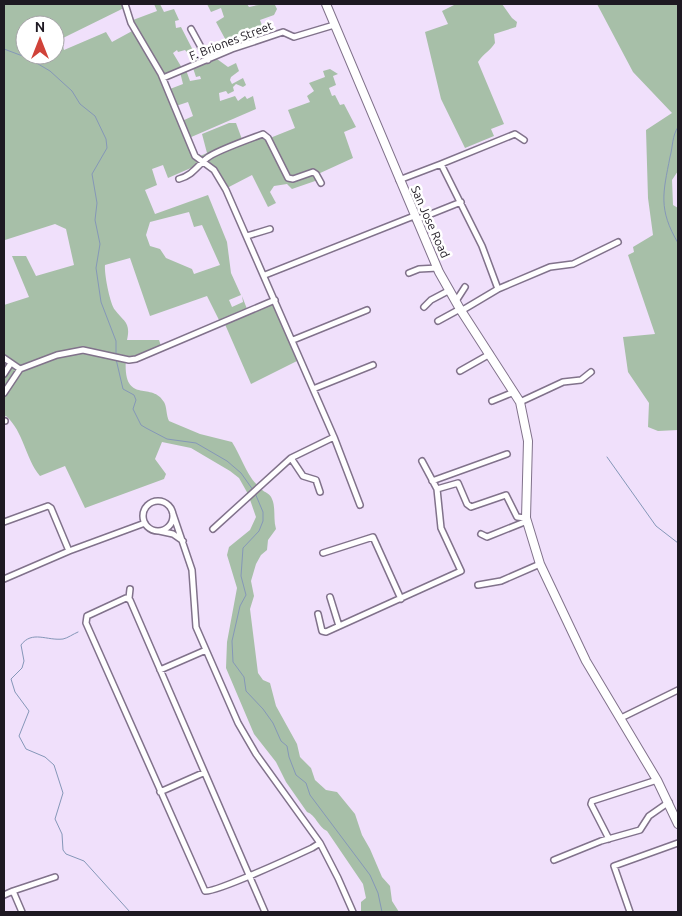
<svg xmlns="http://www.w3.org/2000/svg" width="682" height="916" font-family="Ubuntu,sans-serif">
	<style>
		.green { fill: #a7bfa8; fill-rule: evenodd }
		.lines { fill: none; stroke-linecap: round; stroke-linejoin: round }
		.stream { stroke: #8597b8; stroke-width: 1 }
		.street-casing { stroke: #81728b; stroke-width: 8 }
		.secondary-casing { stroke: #81728b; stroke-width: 10 }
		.street { stroke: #fff; stroke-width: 5 }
		.secondary { stroke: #fff; stroke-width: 8 }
		.labels { text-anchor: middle; stroke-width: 5; stroke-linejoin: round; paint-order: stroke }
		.street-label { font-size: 12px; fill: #1e1922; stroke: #fff }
	</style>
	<rect width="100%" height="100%" fill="#f0e0fb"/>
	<path class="green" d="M4,4H123L124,8L61,39L64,50L106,32L112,42L134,30L161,79L194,157L200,164L168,178L163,165L152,169L157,185L145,190L155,214L208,195L227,242L231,273L241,295L229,300L232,307L243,302L242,296L247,309L219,320L207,296L150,316L130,258L105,265C104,273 110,304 115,310C124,322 131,322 127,340H159L161,346L136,357H126C122,407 152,380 164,402C167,407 166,415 169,421L200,434L232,442C242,458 247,477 261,489C265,493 270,493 272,499C276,508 273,519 276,529L268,540L267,550L261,555L256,564L251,581L254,596L250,609L258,673L263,680L270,683L276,706L297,744L300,757L311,768L315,780L326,790L337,792L355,814L362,835L370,849L382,877L390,886L392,901L399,912L361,911V902L366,898L363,884L327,831C318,827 316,815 307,812L286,782L276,762L254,734L226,668L227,642L237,588L227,555L229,547L250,530L256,517L248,494L239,478L230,471L191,448L162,442L155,459L166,474L164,479L85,508L65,466L40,476C25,458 24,432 6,416L4,417V305L29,297L12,256H26L36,276L74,265L66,229L55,224L5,240L4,238ZM25,25H55V55H25ZM189,212L194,227L202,225L220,265L194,274L192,269L166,258L160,249L150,246L146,235L150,222Z
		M154,4H160L164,12L174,9L179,20L175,21L176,28L181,27L199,62L196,63L185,50L178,52L177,50L173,53L182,68L163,75L133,20L157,11Z
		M207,4H247L249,7C259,4 265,5 275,5L277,9L274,15L260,20L266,36L230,48L216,22L224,17L221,8L211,12Z
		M456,4H502L512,18L517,22L516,27L494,34L495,43C490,51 483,54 478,62L504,124L491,129L494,136L465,148L441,99L425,32L448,24L442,11Z
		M597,4H678V171L672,180L673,205L678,208V430L658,431L648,427L649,403L628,372L623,337L655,334L628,255L634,252L633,247L653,235L648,198L646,130L672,113L633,72Z
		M217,59L228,67L236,63L239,71L231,77L230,80L232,84L243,78L246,85L243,87L236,84L233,87L234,91L228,94L226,91L219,93L220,101L235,96L238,101L245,96L247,99L253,96L256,109L189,138L182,121L193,116L188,102L176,106L170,89L183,84L180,72L186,70L190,81L201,79L200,76L196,77L193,68Z
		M330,69L338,74L333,76L336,85L329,88L332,96L335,95L340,105L344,104L356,127L344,132L353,158L318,174L317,173L289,177L270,138L295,128L288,110L310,102L307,96L314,91L309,83L325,77L323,71Z
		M229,123H236L243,142L203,160L198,157L207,153L202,134Z
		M260,136H265L286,179L312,173L318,180L292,189L287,184L274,186L270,192L276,203L268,207L252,175L227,188L207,160Z
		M273,304L297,361L251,384L224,322Z"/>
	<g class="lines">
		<path class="stream" d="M4,49L28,58L50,71L72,91L80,104L95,116L106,139L107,148L92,174L97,203L95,220L100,244L96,268L101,302L116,341V355
			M678,127C672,136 673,146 670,157C663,193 658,209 678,243
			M116,359L123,389L134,395L136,400L133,409L141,425L146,428L167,439L196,443L227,461L241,473L253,490
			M607,457L656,526L678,543
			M255,493L263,512V521L259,531L243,548L241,576L246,595L240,606L232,641L233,662L244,677L246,691L263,709L273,723L281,741L287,746L289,757L296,775L306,783L310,795L370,875L378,893L382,912
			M78,632C73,634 68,638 63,639C47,641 32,630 21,645L24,661L22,668L11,679L15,692L29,711L19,736L26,749L45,757L54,765L63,793L55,819L62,834L63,850L66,854L84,861L130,912"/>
		<g class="street-casing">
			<path id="street" d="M125,4L131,23L161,74L195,156L214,170L226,190L334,437L291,458L213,529
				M191,29L208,60
				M163,78L232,49L283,32L294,37L334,25
				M441,164L515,134L524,140
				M179,179C193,175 197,166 207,158C214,152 252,138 263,134L268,138L288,178L293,179L313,172L316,174L321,183
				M399,180L441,164L482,246L498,289
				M416,220L461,202
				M247,236L270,229
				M409,273L419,269L438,268
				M265,275L414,216
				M456,301L465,287
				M424,307L431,300L450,290
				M461,311L498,289L550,267L573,264L618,242
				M438,321L460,309
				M293,340L367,310
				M4,358L20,369L57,355L83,350L129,360L136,359L275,300
				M460,371L490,354
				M4,374L11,363
				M313,389L373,365
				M4,393L20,369
				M492,401L514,392
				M520,402L563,382L581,380L591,372
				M4,421H5
				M334,437L360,505
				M291,458L303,476L316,480L320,492
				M432,481L507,454
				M437,489L458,483L467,504L471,507L506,495L517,517L526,518
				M143 516a15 15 0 1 1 30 0a15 15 0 1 1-30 0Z
				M172,511L192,570L196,627L238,723L256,754L320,843L338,878L353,912
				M4,522L48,506L51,508L69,551
				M159,531L173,534L183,541
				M481,534L487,537L527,521
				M323,553L373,537L401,599
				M4,579L69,551L145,523
				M478,585L501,581L540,564
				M330,597L339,626
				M129,598L130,589
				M318,614L322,631L326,632L461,571L441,528L437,489L422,461
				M160,670L206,650
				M621,718L678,690
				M160,792L203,773
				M609,839L591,804L592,801L657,780
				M554,860L601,841L640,830L649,816L669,802
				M13,891L55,877
				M4,895L13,891L22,912
				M265,912L130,600L126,598L87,616L86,623L205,891C215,893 297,855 312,848L320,843
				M630,912L614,866L678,843"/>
		</g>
		<g class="secondary-casing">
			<path id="secondary" d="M326,4L439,272L460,309L520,402L528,441L526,518L540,564L586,661L657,780L678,824"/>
		</g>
		<use href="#street" class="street"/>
		<use href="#secondary" class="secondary"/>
	</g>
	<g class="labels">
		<g class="street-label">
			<text transform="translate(231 41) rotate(-21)" y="4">F. Briones Street</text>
			<text transform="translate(430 222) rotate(66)" y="4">San Jose Road</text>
		</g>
	</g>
	<rect width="682" height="916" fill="none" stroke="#1e1922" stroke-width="10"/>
	<g transform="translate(40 40)"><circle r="24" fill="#ffffff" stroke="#a5a3a7"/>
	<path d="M0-4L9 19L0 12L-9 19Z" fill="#d04239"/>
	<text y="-8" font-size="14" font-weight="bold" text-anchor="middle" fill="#1e1922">N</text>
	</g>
</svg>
